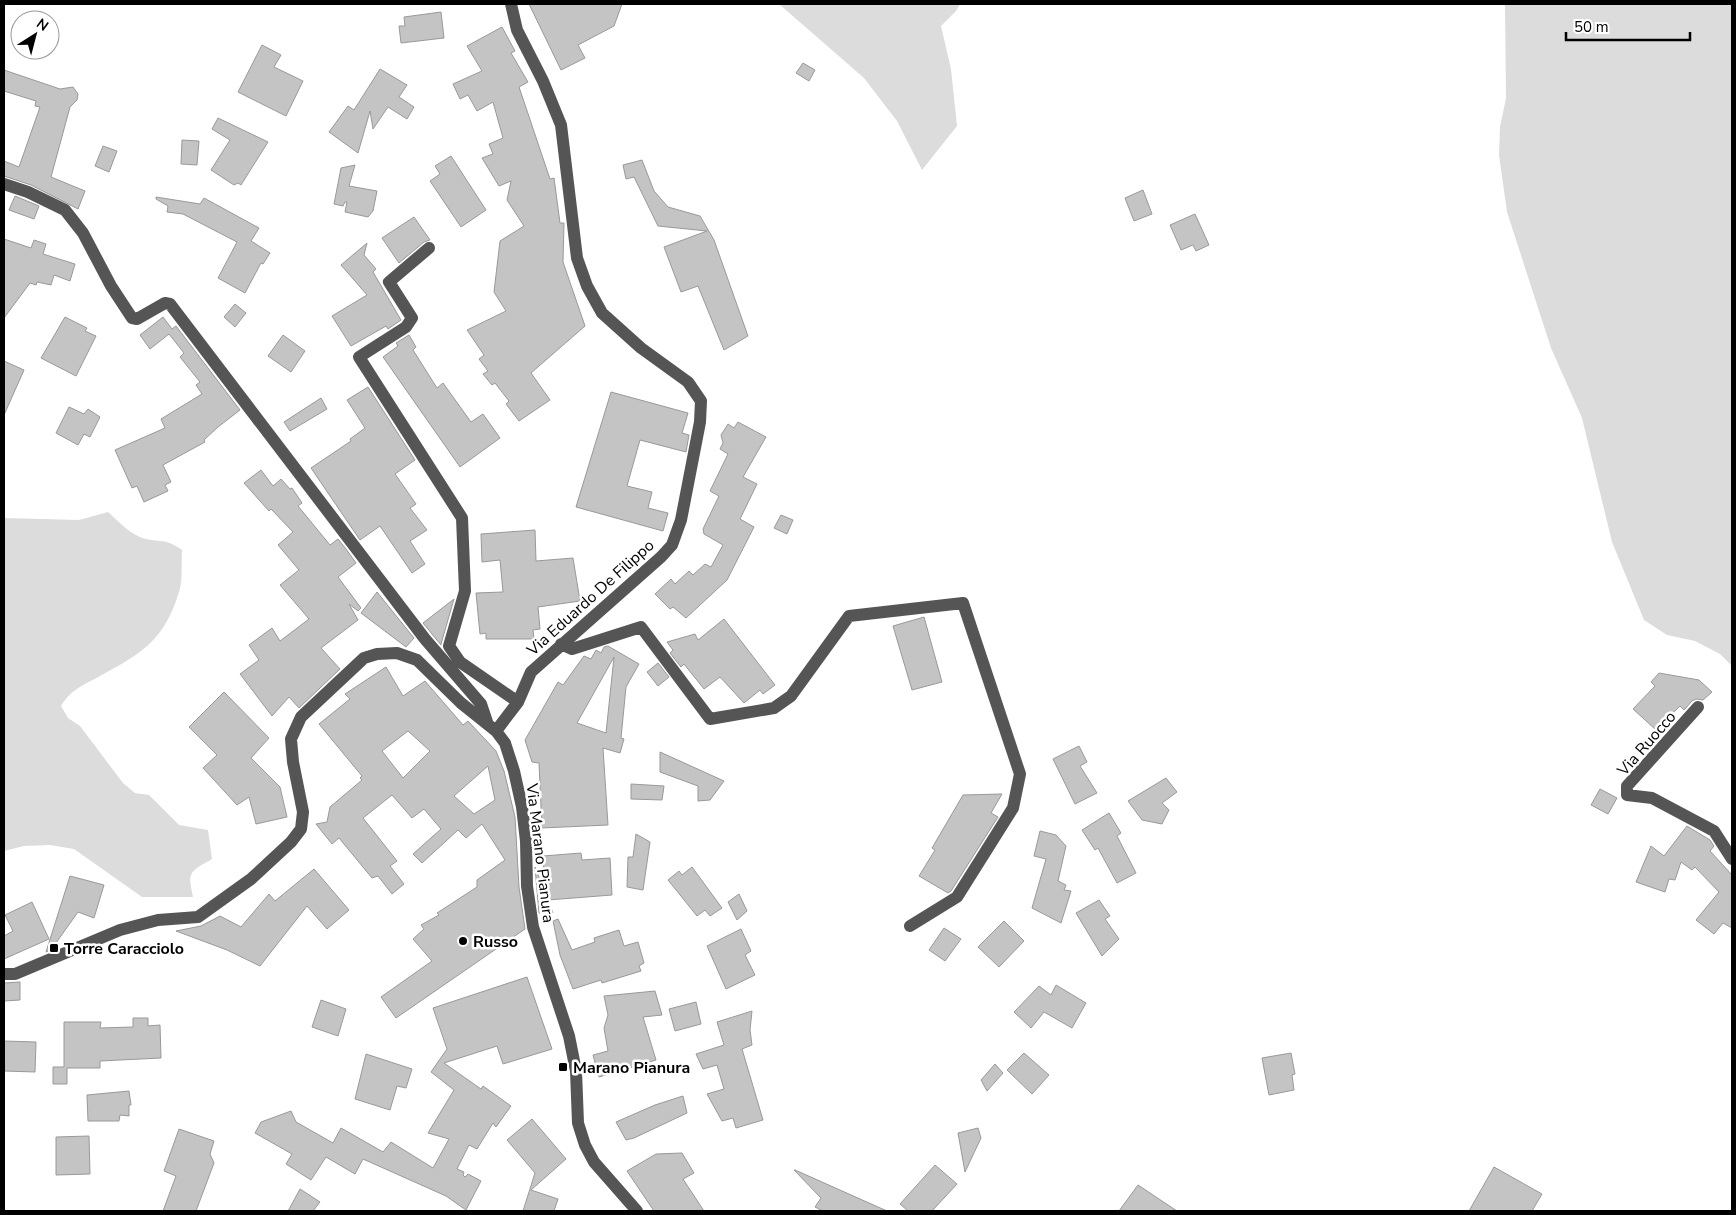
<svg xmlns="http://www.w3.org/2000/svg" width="1736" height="1215" font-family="'Nunito Sans',sans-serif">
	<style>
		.green { fill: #dcdcdc }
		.building { fill: #c4c4c4; stroke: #999; fill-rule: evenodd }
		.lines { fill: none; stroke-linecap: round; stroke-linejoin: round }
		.minor { stroke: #555; stroke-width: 12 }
		.poi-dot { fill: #000; stroke: #fff; stroke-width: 2 }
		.labels { text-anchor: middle; stroke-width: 5; stroke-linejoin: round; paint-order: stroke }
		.street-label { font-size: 16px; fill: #000; stroke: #fff }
		.poi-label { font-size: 16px; font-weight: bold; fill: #000; stroke: #fff; text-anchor: start }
	</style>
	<rect width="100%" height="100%" fill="#fff"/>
	<path class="green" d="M779,4H960L956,11L941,26L951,69L957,126L922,170L897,121L864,78Z
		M1505,4H1732V666L1720,654L1695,641L1667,635L1644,620L1612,542L1582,418L1551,348L1507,212L1499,155L1500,127L1506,98Z
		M108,512C118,521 128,532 140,537C157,544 163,536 182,550C181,563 183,580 179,592C164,641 142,653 100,676C84,685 71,689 61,706L68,718L80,726L123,783L135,793L149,795L179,825L208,830L212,859C190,872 187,871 193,897H142L74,849L50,845L24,846L4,851V518L79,520Z"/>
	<path class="building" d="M529,4H622L614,26L578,45L585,58L561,70Z
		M441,12L444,38L401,43L399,26H405L404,17Z
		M502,27L515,51L511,53L528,82L519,87L550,179L554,178L560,223H564L563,262L585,326L531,373L550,400L519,421L506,404L509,401L495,383L492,385L483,374L488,371L479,359L484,355L467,330L506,311L494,292L500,241L524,226L507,200L511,181L499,186L482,158L493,154L489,144L503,138L493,102L477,111L468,95L460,99L453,84L482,71L467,46Z
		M262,45L281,55L274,67L303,81L286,116L238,92Z
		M803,63L815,70L809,81L796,73Z
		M380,69L407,85L399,97L414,107L407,119L388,107L373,129L370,111L358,153L329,132L348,106L354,110Z
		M4,70L60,89L73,87L78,94L77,100L70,107L51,177L85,191L78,209L31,185L4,176V161L19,167L40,107L35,106L36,101L4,91Z
		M218,118L268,142L241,185L238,183L234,185L211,170L230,140L212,129Z
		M182,140L199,141L197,165L181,164Z
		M103,146L117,151L109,172L95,166Z
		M451,156L486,210L461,227L430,181L440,174L435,166Z
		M642,160L654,191L668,207L700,216L714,240L748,336L724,350L698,286L681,292L664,247L707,231L658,226L634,177L626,179L623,165Z
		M355,165L349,186L377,191L373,211L368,217L345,212L347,202H345L343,206L334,204L341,168Z
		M1143,190L1152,214L1134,221L1125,198Z
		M15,196L39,206L34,219L9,210Z
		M156,197L200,204L204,198L259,228L251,241L270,253L263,264L261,263L245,293L218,278L237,242L183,214L167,212L168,206L156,199Z
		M1195,214L1209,245L1196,251L1193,245L1181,250L1170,225Z
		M414,217L430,240L424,242L399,263L382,238Z
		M4,239L31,248L34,240L46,244L43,254L75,264L70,281L54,275L51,285L37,282L36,285L30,283L4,318Z
		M367,243L364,255L376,269L373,272L401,320L388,329L386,326L351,346L332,316L367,295L341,265Z
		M235,304L246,313L235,327L224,317Z
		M65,317L87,328L85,331L96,336L76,376L41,358Z
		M163,317L172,329L176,326L240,410L218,427L204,440L205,442L163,465L171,482L165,485L168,491L144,502L137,486L132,488L115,450L165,428L161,419L202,394L196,385L200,382L180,357L184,353L169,334L150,349L140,335Z
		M283,335L305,351L291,372L268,356Z
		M409,335L416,347L413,350L437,388L443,383L471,422L483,414L500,438L460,467L383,357L398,346L396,343Z
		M4,361L24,370L4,415Z
		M368,387L415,460L395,474L416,504L410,508L427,530L410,541L425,564L412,573L380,526L360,540L311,468L351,441L350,439L365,428L347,400Z
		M611,392L688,413L682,433L689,435L686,452L640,440L627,486L652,492L648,508L668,513L663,531L576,507Z
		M321,398L327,409L290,431L284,422Z
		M69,407L84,414L88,409L100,417L90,437L84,434L78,445L56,433Z
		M738,422L766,437L743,477L757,484L740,519L754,527L727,580L686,618L673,607L670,609L655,594L671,579L675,584L689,571L693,575L705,564L711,567L723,545L704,534L703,529L719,496L710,491L728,454L720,449L723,443L721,435L728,424L734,428Z
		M261,470L273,486L281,479L290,489L292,488L302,503L298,506L330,545L338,539L346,549L356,563L338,577L361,608L358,611L349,604L358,620L321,648L340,669L299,708L289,697L272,716L240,674L259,660L249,645L272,628L280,641L309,619L280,585L299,570L278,545L293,532L271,509L269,511L244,483Z
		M781,515L793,520L787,534L774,528Z
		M535,530L536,561L573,558L580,601L538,607L540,629L533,630L534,639H486V633L480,634L476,593L503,592L500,560L482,562L481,534Z
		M377,592L414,638L406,647L361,613Z
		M454,599L441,644V645L423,623Z
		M924,617L942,682L912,690L893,626Z
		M724,619L775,685L763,694L760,690L744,703L720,677L704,689L684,664L681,667L670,653L673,650L667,642L695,634L698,640Z
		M608,646L639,664L626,687L621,738L624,739L620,753L603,748L608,825L542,828L539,763L532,762L525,740L558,682L563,685L584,656L591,659L596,650L601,653L604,647ZM614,657L606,733L577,723Z
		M658,663L669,677L658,686L647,672Z
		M386,667L403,696L425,681L463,725L468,721L496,751L504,771L515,817L519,887L525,929L396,1018L381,997L432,961L413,939L424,929L421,925L439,915L437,913L477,887V880L505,860L482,824L466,838L458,830L422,863L413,854L441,829L424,809L412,818L392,795L363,818L397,861L390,866L404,884L392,894L378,876L372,878L339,838L332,844L316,824L327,822L330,807L362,780L360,778L362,776L319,724L350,699L345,694ZM408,731L430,751L403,778L382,751ZM488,766L495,800L474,814L454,796Z
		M1659,673L1699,680L1712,692L1703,700L1696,699L1692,701L1684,710L1680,706L1656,730L1633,709L1655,686L1651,682Z
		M224,692L269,738L251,758L280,787L287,817L256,824L249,797L237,805L203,768L217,755L189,727Z
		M1079,746L1087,762L1080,766L1097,793L1075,804L1053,759Z
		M660,752L724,781L710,800L698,801V786L660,772Z
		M1166,778L1177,792L1162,803L1169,810L1162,824L1142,820L1128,801Z
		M631,784L664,786L662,800L631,799Z
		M1600,789L1617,798L1608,814L1591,805Z
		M1002,794L991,813L998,817L951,891L948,893L919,876L935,850L932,848L963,795Z
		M1109,813L1121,833L1117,836L1136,873L1117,883L1098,848L1095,850L1082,830Z
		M1687,826L1710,840L1714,846L1710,851L1732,875V928L1723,923L1714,934L1696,920L1719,892L1695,867L1692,870L1681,862L1675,880L1669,879L1665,892L1636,882L1651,846L1664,856Z
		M1040,831L1056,835L1066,846L1058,881L1066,885L1064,890L1071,891L1061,923L1032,908L1046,859L1034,856Z
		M636,834L650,842L643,890L627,887L628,857H633Z
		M581,853L582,860L610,858L612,895L548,900L553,913H539L535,867L544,890L543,856Z
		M692,867L722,908L710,916L705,910L697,916L668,880L679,871L682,875Z
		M314,869L349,910L327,929L307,906L260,966L227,950L176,931L201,926L220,916L241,927L269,894L275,901Z
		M70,876L104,885L94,918L78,912L51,950L46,952Z
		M739,894L747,911L737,920L728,902Z
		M1099,900L1110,916L1105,919L1119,939L1102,956L1076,913Z
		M32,902L49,939L4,959V936L13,931L5,915Z
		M558,919L572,950L595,942L594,938L619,930L624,946L638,942L644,963L639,966L641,971L602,983L601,980L573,989L560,955L553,921Z
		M1004,921L1024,941L999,967L978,947Z
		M944,928L961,939L945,961L929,950Z
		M741,929L751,951L745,955L755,975L726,989L707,946Z
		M527,977L552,1049L503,1064L497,1046L444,1063L481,1089L483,1086L511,1106L496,1127L493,1123L477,1149L469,1145L457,1169L464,1172L463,1175L465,1177L468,1174L481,1181L466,1210L446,1196L363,1159L355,1174L326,1157L311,1180L286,1164L292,1154L255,1133L261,1122L291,1111L296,1122L333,1143L341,1128L383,1152L391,1142L433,1168L449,1139L428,1133L454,1090L431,1072L447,1049L433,1008Z
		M20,982V1000L4,1001V983Z
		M1056,985L1086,1003L1072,1028L1044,1012L1031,1028L1014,1012L1039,986L1051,995Z
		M655,991L662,1015L643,1017L656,1060L599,1077L593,1055L608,1051L604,1028L608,1015L604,996Z
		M321,1000L346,1009L338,1036L312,1027Z
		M696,1002L701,1024L675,1031L669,1009Z
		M752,1011L750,1030L752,1045L742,1049L763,1120L736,1128L733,1118L722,1121L707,1094L724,1089L717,1065L703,1069L696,1054L724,1045L717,1022Z
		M133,1018H148V1026L160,1025L161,1058L100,1061V1068H67V1084H53V1067H64V1022H101L100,1028L133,1027Z
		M4,1041L36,1042L35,1072L4,1071Z
		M1024,1053L1049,1075L1032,1094L1007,1070Z
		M1291,1053L1295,1074L1292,1075L1294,1090L1269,1095L1262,1058Z
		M366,1054L412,1069L406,1088L397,1086L390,1110L355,1099Z
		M995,1064L1003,1073L987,1091L981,1080Z
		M129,1091L131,1105H129V1116L120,1115L119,1121H88L87,1095Z
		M683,1096L687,1113L634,1138L626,1140L616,1122L655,1105Z
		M532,1119L566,1159L531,1190L558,1199L554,1211H523L535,1173L507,1140Z
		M978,1128L981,1138L965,1172L958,1133Z
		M179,1129L214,1141L210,1154L214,1163L196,1211H163L176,1176L164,1171Z
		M89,1136L90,1174L56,1175V1137Z
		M682,1153L694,1173L683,1179L704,1211H654L627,1171L656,1154Z
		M935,1165L957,1184L932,1211H908L900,1204Z
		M1494,1167L1542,1194L1532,1211H1469Z
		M794,1170H795L887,1211H823L815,1207L821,1198Z
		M1138,1185L1177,1211H1119Z
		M300,1189L320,1202L313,1211H288Z"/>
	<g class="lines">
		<path class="minor" d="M4,184L28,192L65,210L83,233L111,286L132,318L137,319L165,303L170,304L425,639L481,704L487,722
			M429,248L389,282L412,318L406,327L359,357L462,518L465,591L449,646L460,662L518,702
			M561,644L572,649L641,627L710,719L774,708L791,696L849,616L963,603L1020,774L1013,808L957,897L910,926
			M1698,707L1627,786V795L1652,798L1714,831L1732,859
			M496,731L518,702L531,672L661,557L672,545L681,520L700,422L701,401L688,382L641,348L602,313L587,286L577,258L561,125L543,81L517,30L511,4
			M4,974H15L120,930L158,920L198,917L251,879L291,842L301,829L303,812L293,762L291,739L301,717L364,658L377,654L397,653L417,660L461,703L496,731L505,743L514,771L522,807L526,841L527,886L533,927L569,1036L576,1071L578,1123L585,1145L594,1162L637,1211"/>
	</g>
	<g class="poi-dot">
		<circle cx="463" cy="941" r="5"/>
		<rect x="49" y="943" width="10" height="10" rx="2.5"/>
		<rect x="558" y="1062" width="10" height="10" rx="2.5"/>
	</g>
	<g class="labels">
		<g class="street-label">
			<text transform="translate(590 597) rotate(-42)" y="6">Via Eduardo De Filippo</text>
			<text transform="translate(1646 743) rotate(-49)" y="6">Via Ruocco</text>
			<text transform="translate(541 853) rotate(83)" y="6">Via Marano Pianura</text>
		</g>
		<g class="poi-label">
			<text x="473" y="947">Russo</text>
			<text x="64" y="954">Torre Caracciolo</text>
			<text x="573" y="1073">Marano Pianura</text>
		</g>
	</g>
	<rect width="1736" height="1215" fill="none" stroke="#000000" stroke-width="10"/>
	<g transform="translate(35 35) rotate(36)"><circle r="24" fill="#ffffff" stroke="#999999"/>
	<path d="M0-4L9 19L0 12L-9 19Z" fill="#000000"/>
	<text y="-8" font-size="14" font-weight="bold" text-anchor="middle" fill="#000000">N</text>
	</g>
	<path d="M1566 32v8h124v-8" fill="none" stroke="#000000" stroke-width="2.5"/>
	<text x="1574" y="32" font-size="15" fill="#000000" stroke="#ffffff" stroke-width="4" paint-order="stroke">50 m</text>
</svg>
